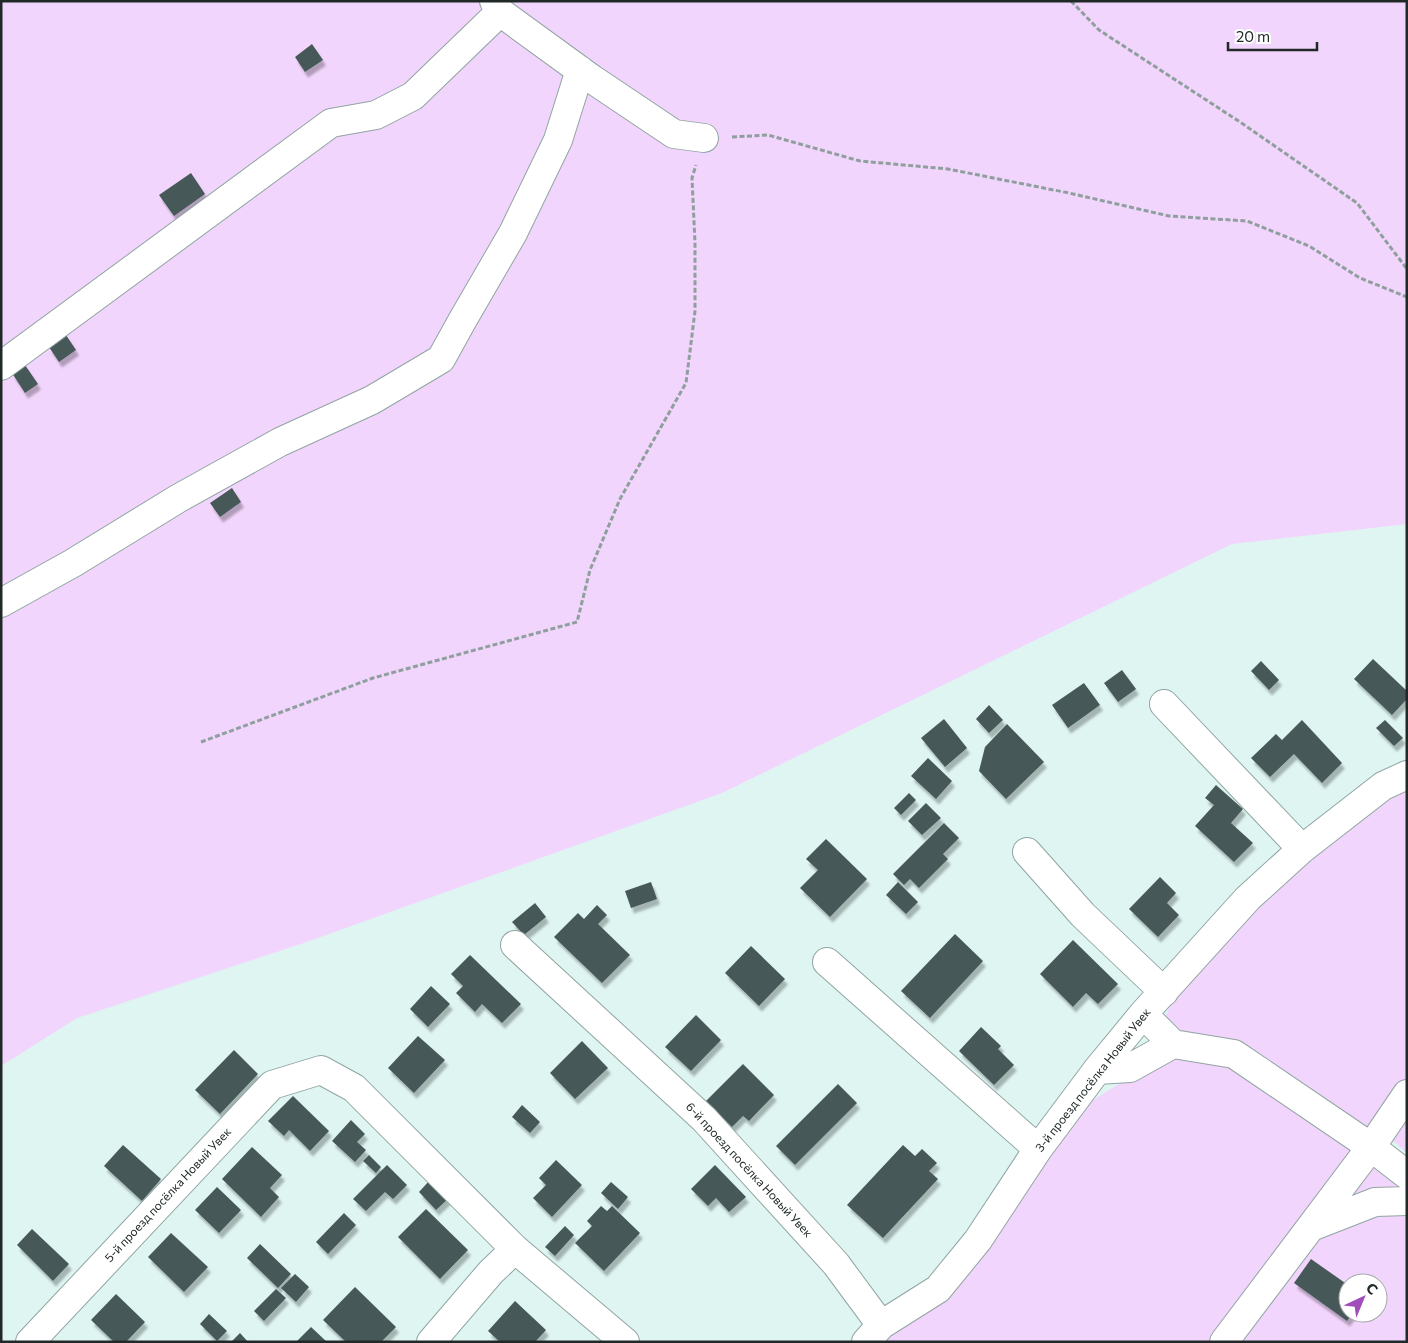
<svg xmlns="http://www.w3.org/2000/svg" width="1408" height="1343" font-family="Commissioner,sans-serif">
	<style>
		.green { fill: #f2d5fc; fill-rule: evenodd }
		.building { fill: #465958; filter: url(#shadow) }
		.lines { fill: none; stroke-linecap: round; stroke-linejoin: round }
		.minor-casing { stroke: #90a5a2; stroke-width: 30 }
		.path { stroke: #8e9f9d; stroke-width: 3; stroke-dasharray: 5 2.5; stroke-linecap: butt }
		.minor { stroke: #fff; stroke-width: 28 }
		.labels { text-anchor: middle; stroke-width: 5; stroke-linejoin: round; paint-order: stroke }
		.street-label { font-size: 12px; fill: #202928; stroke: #fff }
	</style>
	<defs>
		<filter id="shadow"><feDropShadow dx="3" dy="5.5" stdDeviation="1" flood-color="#0004"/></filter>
	</defs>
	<rect width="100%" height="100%" fill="#dff5f2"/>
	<path class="green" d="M1,1H1407V524L1232,544L722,793L301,944L77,1018L1,1066Z
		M1407,786V1153L1397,1144L1319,1099L1178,1032L1165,1018L1171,1003L1255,904L1387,793Z
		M1174,1058L1220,1061L1407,1188V1342H882L1087,1104L1130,1077ZM1348,1283H1378V1313H1348Z"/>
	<path class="building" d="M312,44L323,60L305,72L295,57Z
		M191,173L205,194L174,216L159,195Z
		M66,335L76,350L59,362L49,347Z
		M25,365L38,384L25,393L12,373Z
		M232,488L241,502L220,517L210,503Z
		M1373,659L1407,691V699L1392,715L1354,679Z
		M1261,661L1279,680L1269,690L1251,671Z
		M1122,670L1136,689L1118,702L1104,683Z
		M1084,683L1100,705L1068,728L1052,705Z
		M989,705L1003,720L989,733L976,719Z
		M944,719L967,748L945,767L921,738Z
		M1302,720L1342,763L1322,783L1294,754L1270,777L1251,758L1276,734L1282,740Z
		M1385,720L1403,738L1394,746L1376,728Z
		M1007,724L1044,762L1006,799L979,771L985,747Z
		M928,758L952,781L936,799L911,776Z
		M1216,785L1243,809L1231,823L1253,843L1234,862L1195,826L1214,805L1205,798Z
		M909,793L916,800L901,815L894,808Z
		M926,803L941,818L922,835L908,821Z
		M944,823L959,838L943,854L948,859L919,888L910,879L904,885L893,874Z
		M826,839L867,879L830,917L800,888L818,870L806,859Z
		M1160,877L1176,893L1167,903L1179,915L1158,937L1129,909Z
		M651,882L657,899L631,908L625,891Z
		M898,882L918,902L906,914L886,895Z
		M535,903L546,917L524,935L512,922Z
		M597,905L607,915L598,924L630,955L602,983L554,937L578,913L584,919Z
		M955,934L983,961L930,1018L901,991Z
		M1073,940L1118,984L1098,1004L1086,993L1073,1007L1040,974Z
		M751,946L785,979L759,1006L725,973Z
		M470,955L521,1004L502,1023L482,1004L475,1012L456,993L463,986L451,974Z
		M431,986L450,1004L428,1027L410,1009Z
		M696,1015L721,1040L691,1071L665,1047Z
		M981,1027L1001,1046L998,1049L1014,1065L994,1085L959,1051Z
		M418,1036L445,1060L414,1093L388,1068Z
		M582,1041L608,1068L575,1099L550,1073Z
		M234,1050L258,1074L220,1114L195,1090Z
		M743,1064L774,1095L749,1121L743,1116L732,1127L706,1101Z
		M838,1084L857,1103L795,1165L776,1146Z
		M293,1096L329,1131L310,1151L289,1130L284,1136L268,1121Z
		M522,1105L540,1122L530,1133L512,1117Z
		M351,1120L365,1134L357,1142L366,1150L355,1162L332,1141Z
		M123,1145L161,1179L142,1201L104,1166Z
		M903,1145L915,1156L922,1149L937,1163L929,1171L938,1179L883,1238L847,1205Z
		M252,1147L282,1175L270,1188L279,1197L261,1217L222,1179Z
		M369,1155L381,1167L376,1173L363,1161Z
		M556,1160L582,1185L552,1217L533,1198L546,1185L539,1178Z
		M387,1165L407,1185L393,1199L385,1192L366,1211L353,1199Z
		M715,1165L746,1197L729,1212L716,1198L708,1206L691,1189Z
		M430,1180L448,1199L436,1210L419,1192Z
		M611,1182L628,1197L618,1209L601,1193Z
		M217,1187L241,1210L219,1233L195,1210Z
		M601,1206L607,1211L612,1206L640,1233L604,1271L575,1243L592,1226L587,1221Z
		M426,1209L468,1250L440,1279L398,1237Z
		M344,1213L356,1225L328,1254L316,1242Z
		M565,1226L574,1235L555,1256L545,1247Z
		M32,1229L69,1264L53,1281L17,1245Z
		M171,1233L208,1267L184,1292L148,1257Z
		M260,1244L291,1274L278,1288L247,1258Z
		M1311,1259L1348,1285V1313H1353L1347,1321L1294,1283Z
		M295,1274L309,1287L296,1302L281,1288Z
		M355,1287L396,1327L381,1342H346L323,1320Z
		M276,1289L286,1298L264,1321L254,1311Z
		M116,1294L145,1322L126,1342H114L91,1320Z
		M515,1301L546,1330L535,1342H500L488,1331Z
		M209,1314L227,1331L217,1341L200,1324Z
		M311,1327L327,1342H296Z
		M240,1333L248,1342H231Z"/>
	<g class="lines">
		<g class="minor-casing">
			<path id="minor" d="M494,1L500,12L592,79L674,134L704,138
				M1,366L331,123L376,115L413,96L500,12
				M1,603L73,563L179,498L280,442L372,400L441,359L462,321L513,233L558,140L580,70
				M1164,704L1302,849
				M1027,852L1083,915L1164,992
				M515,945L704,1119L836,1264L881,1325
				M827,962L1038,1149
				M1143,1014L1173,1044L1234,1054L1371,1147L1407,1175
				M1097,1070L1130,1068L1173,1044
				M1311,1227L1375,1202L1407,1201
				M30,1342L272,1085L321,1070L354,1088L515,1249L625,1342
				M431,1342L491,1272L515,1249
				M866,1342L881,1325L938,1289L978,1240L1038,1149L1097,1070L1143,1014L1248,898L1302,849L1383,786L1407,775
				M1224,1342L1371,1147L1407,1094"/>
		</g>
		<path class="path" d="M1071,1L1099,30L1240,122L1357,203L1407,269
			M732,137L768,135L860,161L948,169L1069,193L1169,216L1247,221L1309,246L1360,278L1407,297
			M201,742L373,678L577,622L590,570L620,499L686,383L695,311V243L692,178L696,165"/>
		<use href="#minor" class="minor"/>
	</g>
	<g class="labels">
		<g class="street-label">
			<text transform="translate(1093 1080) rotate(-52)" y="4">3-й проезд посёлка Новый Увек</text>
			<text transform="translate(749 1170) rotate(47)" y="4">6-й проезд посёлка Новый Увек</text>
			<text transform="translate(168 1195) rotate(-47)" y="4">5-й проезд посёлка Новый Увек</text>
		</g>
	</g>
	<rect width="1408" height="1343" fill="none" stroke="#202928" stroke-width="5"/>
	<g transform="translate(1363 1298) rotate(44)"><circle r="24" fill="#ffffff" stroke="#a6a9a9"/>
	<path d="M0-4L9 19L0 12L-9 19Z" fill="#a04dbb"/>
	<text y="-8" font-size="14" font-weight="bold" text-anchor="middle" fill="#202928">С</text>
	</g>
	<path d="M1228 42v8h89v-8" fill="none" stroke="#202928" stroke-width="2.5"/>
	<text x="1236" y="42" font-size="15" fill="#202928" stroke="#ffffff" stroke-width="4" paint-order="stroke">20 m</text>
</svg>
